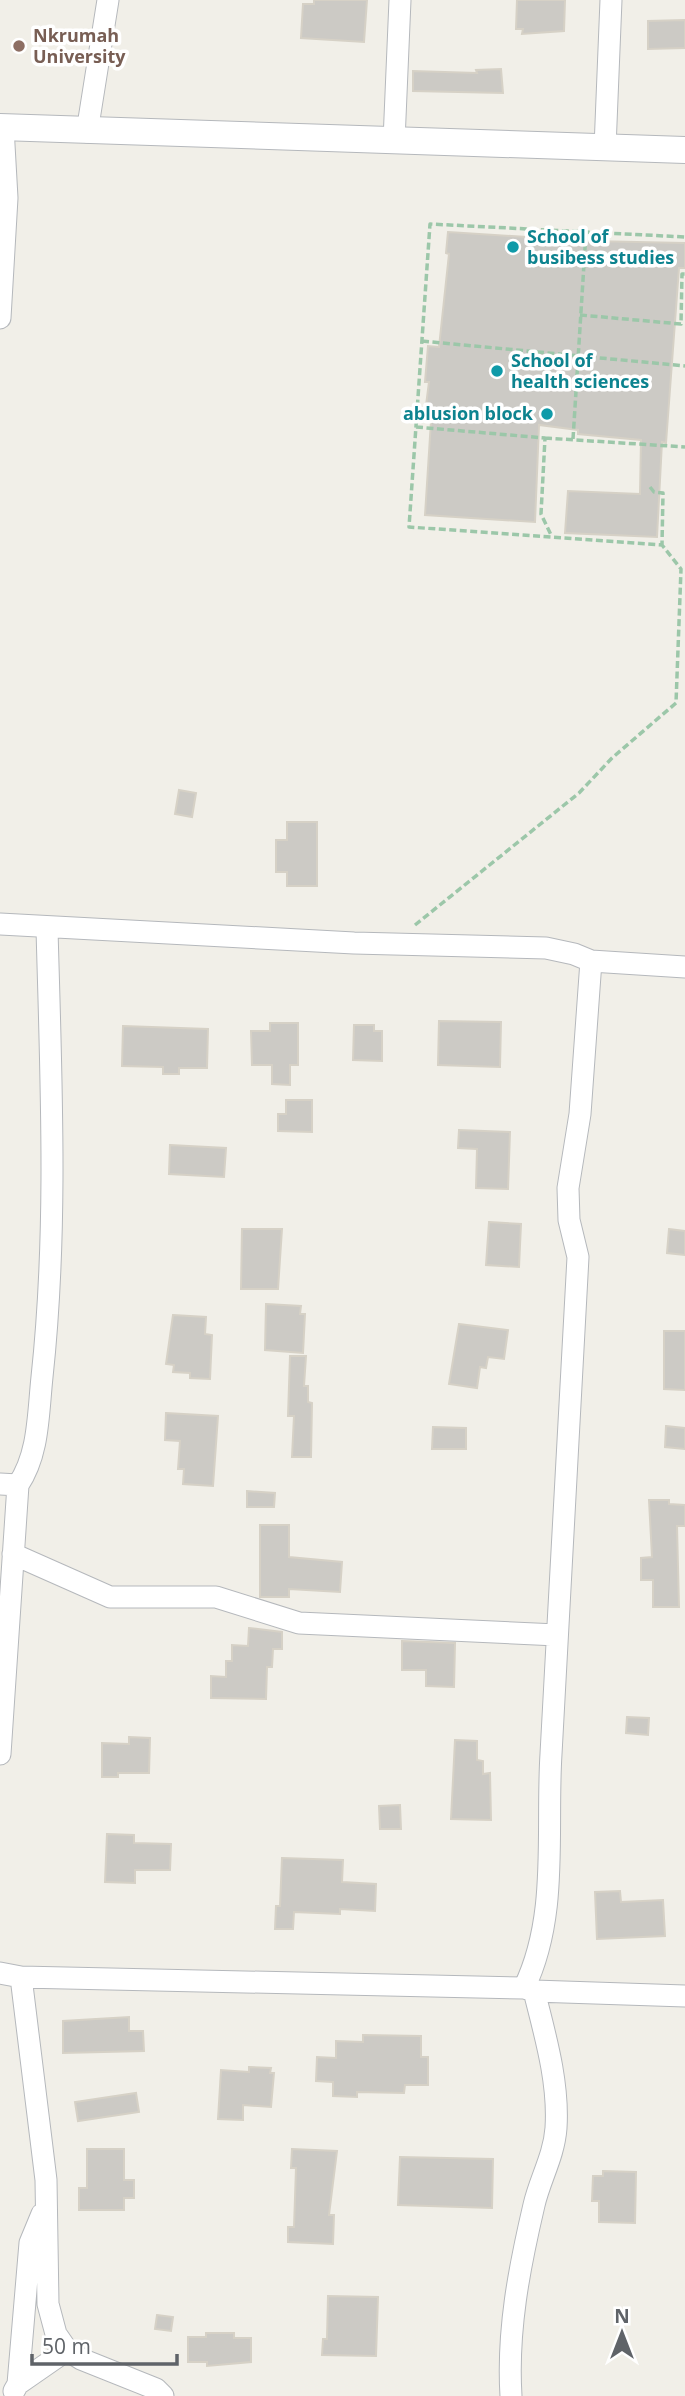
<svg xmlns="http://www.w3.org/2000/svg" width="685" height="2396" font-family="'Open Sans',sans-serif">
	<style>
		.building { fill: #cccac5; stroke: #d6d1c6; stroke-width: 2 }
		.lines { fill: none; stroke-linecap: round; stroke-linejoin: round }
		.minor-casing { stroke: #b5b8bc; stroke-width: 23 }
		.tertiary-casing { stroke: #b5b8bc; stroke-width: 28 }
		.path { stroke: #9cc7a9; stroke-width: 3.5; stroke-dasharray: 7 3.5; stroke-linecap: butt }
		.minor { stroke: #fff; stroke-width: 21 }
		.tertiary { stroke: #fff; stroke-width: 26 }
		.education-dot { fill: #8d6e63; stroke: #fff; stroke-width: 2.5 }
		.culture-dot { fill: #0f9aa8; stroke: #fff; stroke-width: 2.5 }
		.labels { text-anchor: middle; stroke-width: 7; stroke-linejoin: round; paint-order: stroke }
		.education-label { font-size: 18px; font-weight: bold; fill: #785e54; stroke: #fff; text-anchor: start }
		.culture-label { font-size: 18px; font-weight: bold; fill: #0d838f; stroke: #fff; text-anchor: start }
	</style>
	<rect width="100%" height="100%" fill="#f1efe8"/>
	<path class="building" d="M314,0H367L364,42L301,38L303,4H314Z
		M517,0H565L564,31L522,34L523,29H516Z
		M685,20V48L648,49V21Z
		M501,69L503,93L413,91V71L477,73L476,70Z
		M448,232L589,241L685,243V268H679L666,443L662,442L657,537L565,533L568,491L640,494L641,440L578,434V430L539,425L535,522L425,515L431,421H424L429,382H425L428,346L439,347L449,254L446,253Z
		M179,790L196,793L192,817L175,814Z
		M287,822H317V886H287V872H276V840H287Z
		M439,1021L501,1022L500,1067L438,1065Z
		M270,1023H298V1065H290V1085L272,1084V1065H252L251,1031H270Z
		M354,1025H374V1031H382V1061L353,1060Z
		M123,1026L208,1029L207,1068H179V1074H163V1067L122,1066Z
		M286,1100H312V1132L278,1131V1114H286Z
		M459,1130L510,1132L508,1189L476,1188L477,1149L458,1148Z
		M170,1145L226,1148L224,1177L169,1174Z
		M489,1222L521,1224L519,1267L486,1265Z
		M242,1229H282L278,1289H241Z
		M669,1229L685,1231V1255L667,1253Z
		M266,1304L301,1306L300,1314H305L303,1353L265,1350Z
		M173,1315L206,1317L205,1334L212,1335L210,1379L190,1378V1373L173,1372L174,1365L166,1364Z
		M459,1324L508,1330L504,1359L488,1357L486,1368L480,1367L477,1388L449,1384Z
		M664,1331H685V1390L664,1389Z
		M290,1356H306L304,1386H308V1402L312,1403L311,1457H292L294,1416H288Z
		M166,1413L218,1416L213,1486L183,1484L184,1469H178L180,1441L165,1440Z
		M666,1426L685,1428V1449L665,1447Z
		M433,1427L466,1428V1449H432Z
		M247,1491L275,1493L274,1507H247Z
		M649,1500H669V1504L685,1505V1526H677L679,1607H653V1580H641V1558L652,1557Z
		M260,1525H289V1557L342,1562L340,1592L289,1589V1597H260Z
		M249,1628L282,1632V1649H273L272,1667H267L266,1699L211,1698V1676L226,1677V1661H232V1645L248,1646Z
		M402,1641L455,1643L454,1687L426,1686V1670H402Z
		M627,1717L649,1718L648,1735L626,1733Z
		M129,1737L150,1738L149,1773H118V1777H102V1743L129,1744Z
		M455,1740L477,1741V1760L483,1761V1774L490,1773L491,1820L451,1819Z
		M400,1805L401,1829H380L379,1806Z
		M107,1834L134,1835V1843L171,1844L170,1870H135V1883L105,1882Z
		M282,1858L343,1860L342,1882L376,1884L375,1911L340,1909V1914L294,1912L293,1929H275L276,1906H280Z
		M620,1891L621,1902L663,1900L665,1936L597,1939L595,1892Z
		M129,2017V2031H143L144,2051L63,2053V2021Z
		M363,2035L421,2036V2057H428V2085H405L404,2093L357,2092V2097L333,2096V2082L316,2081L317,2057L336,2058V2041L363,2042Z
		M249,2067L271,2068L270,2073H274L271,2107L243,2105V2120L218,2119L221,2070L249,2072Z
		M136,2093L139,2112L78,2121L75,2102Z
		M87,2149H124V2180H134V2198H124V2210H79V2188H87Z
		M292,2149L337,2151L329,2215H334L333,2244L288,2242V2227H294L296,2168H291Z
		M400,2157L493,2159L492,2208L398,2205Z
		M603,2171L636,2172L635,2223L599,2222V2201H592L593,2176H603Z
		M328,2296L378,2297L376,2356L322,2355L323,2339H327Z
		M157,2315L173,2317L171,2331L155,2329Z
		M206,2333H234V2338H251V2362L207,2366V2362H188V2337H206Z"/>
	<g class="lines">
		<g class="minor-casing">
			<path id="minor" d="M87,132L108,0
				M394,141L400,0
				M605,148L611,0
				M0,318L7,198L3,127
				M0,924L354,943L546,948L574,954L591,961L685,967
				M0,1484L18,1485L0,1754
				M18,1485C39,1454 38,1415 42,1377C58,1229 51,1078 47,929
				M13,1554L110,1597H216L299,1623L557,1635
				M0,1973L21,1977L524,1988L534,1991L685,1996
				M21,1977L46,2180L48,2304L56,2334L67,2350L81,2359L156,2389L163,2396
				M524,1988C559,1916 546,1832 551,1754C560,1588 569,1423 578,1257L569,1220L568,1188L580,1114L591,961
				M18,2384L30,2243L42,2214
				M14,2391L18,2384L67,2350
				M511,2396C507,2331 519,2269 534,2205C540,2179 554,2156 556,2128C559,2082 545,2035 534,1991"/>
		</g>
		<g class="tertiary-casing">
			<path id="tertiary" d="M0,127L685,150"/>
		</g>
		<path class="path" d="M580,315L681,324L682,274H685
			M422,341L685,366
			M416,427L545,438L541,514L552,537
			M545,438L685,447
			M573,439L586,232
			M650,487L654,492L663,493L662,545
			M415,925L579,793L612,758L676,703L681,569L662,545L409,527L430,224L685,237"/>
		<use href="#minor" class="minor"/>
		<use href="#tertiary" class="tertiary"/>
	</g>
	<circle class="education-dot" cx="19" cy="46" r="7"/>
	<g class="culture-dot">
		<circle cx="513" cy="247" r="7"/>
		<circle cx="497" cy="371" r="7"/>
		<circle cx="547" cy="414" r="7"/>
	</g>
	<g class="labels">
		<g class="education-label">
			<text x="33" y="42">Nkrumah<tspan x="33" dy="21">University</tspan></text>
		</g>
		<g class="culture-label">
			<text x="527" y="243">School of<tspan x="527" dy="21">busibess studies</tspan></text>
			<text x="511" y="367">School of<tspan x="511" dy="21">health sciences</tspan></text>
			<text x="533" y="420" text-anchor="end">ablusion block</text>
		</g>
	</g>
	<g transform="translate(622 2333)" stroke="#ffffff" stroke-width="5" paint-order="stroke">
	<path d="M0-5L12 26L0 18L-12 26Z" fill="#5f6368"/>
	<text y="-10" font-size="19" font-weight="bold" text-anchor="middle" fill="#5f6368">N</text>
	</g>
	<path d="M32 2354v10h145v-10" fill="none" stroke="#5f6368" stroke-width="3.5"/>
	<text x="42" y="2354" font-size="21" fill="#5f6368" stroke="#ffffff" stroke-width="5" paint-order="stroke">50 m</text>
</svg>
